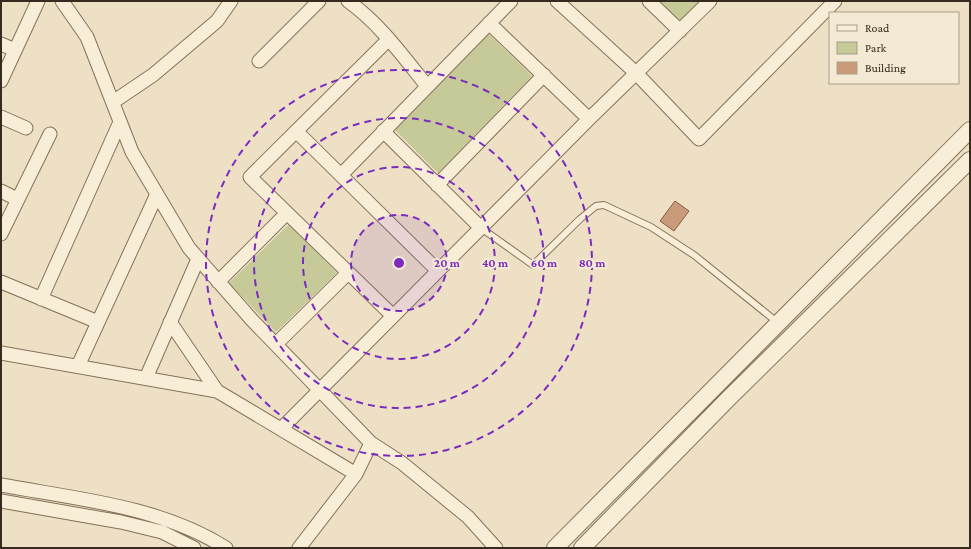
<svg xmlns="http://www.w3.org/2000/svg" width="971" height="549" font-family="'Crimson Pro',serif">
	<style>
		.green { fill: #c5ca98 }
		.building { fill: #ca9b7b; stroke: #855b41 }
		.lines { fill: none; stroke-linecap: round; stroke-linejoin: round }
		.service-casing { stroke: #86725b; stroke-width: 8 }
		.minor-casing { stroke: #86725b; stroke-width: 15 }
		.tertiary-casing { stroke: #86725b; stroke-width: 18 }
		.service { stroke: #f8edd7; stroke-width: 6 }
		.minor { stroke: #f8edd7; stroke-width: 13 }
		.tertiary { stroke: #f8edd7; stroke-width: 16 }
		.ring { fill: none; stroke: #7b2cbf; stroke-width: 2; stroke-dasharray: 7 5 }
		.centre { fill: #7b2cbf; stroke: #f4ead3; stroke-width: 2 }
		.ring-label { font-size: 12px; text-anchor: middle; font-weight: bold; fill: #7b2cbf; stroke: #f4ead3; stroke-width: 4; stroke-linejoin: round; paint-order: stroke }
	</style>
	<rect width="100%" height="100%" fill="#ede0c4"/>
	<path class="green" d="M656,1H702L679,24Z
		M489,34L532,76L438,173L395,130Z
		M289,224L337,273L276,332L229,283Z"/>
	<path class="building" d="M675,201L689,211L674,231L660,221Z"/>
	<g class="lines">
		<g class="service-casing">
			<path id="service" d="M481,228L533,265L580,219L596,206L604,205L651,227L694,255L777,322"/>
		</g>
		<g class="minor-casing">
			<path id="minor" d="M62,1L87,37L132,152L189,248L252,320L371,443L356,474L299,548
				M348,1C380,24 402,55 427,86
				M557,1L636,73L699,139L835,1
				M649,1L680,31
				M489,23L589,119
				M389,39L250,177L393,316
				M1,44L15,50
				M259,61L319,1
				M1,81L38,1
				M113,102L153,75L217,21L231,1
				M1,117L26,128
				M296,131L438,271
				M383,131L481,228
				M341,175L511,1
				M437,185L544,75
				M1,191L17,199
				M1,234L50,134
				M1,282L98,322
				M218,282L287,213
				M41,299L120,122
				M170,322L217,391
				M276,344L348,273
				M1,353L217,391L356,474
				M78,366L157,194
				M146,378L198,259
				M281,429L589,119L710,1
				M371,443L402,463L468,517L496,548
				M1,485C77,499 160,506 226,548
				M1,501L121,522L162,532L194,548"/>
		</g>
		<g class="tertiary-casing">
			<path id="tertiary" d="M555,548L970,130
				M582,548L729,398L970,160"/>
		</g>
		<use href="#service" class="service"/>
		<use href="#minor" class="minor"/>
		<use href="#tertiary" class="tertiary"/>
	</g>
	<circle cx="399" cy="263" r="48" fill="#7b2cbf" fill-opacity=".12"/>
	<g class="ring">
		<circle cx="399" cy="263" r="48"/>
		<circle cx="399" cy="263" r="96"/>
		<circle cx="399" cy="263" r="145"/>
		<circle cx="399" cy="263" r="193"/>
	</g>
	<circle cx="399" cy="263" r="6" class="centre"/>
	<g class="ring-label">
		<text x="447" y="267">20 m</text>
		<text x="495" y="267">40 m</text>
		<text x="544" y="267">60 m</text>
		<text x="592" y="267">80 m</text>
	</g>
	<rect width="971" height="549" fill="none" stroke="#372a1e" stroke-width="4"/>
	<rect x="829" y="12" width="130" height="72" fill="#f4ead3" stroke="#a89d8b"/>
	<rect x="837" y="25" width="20" height="6" fill="#f8edd7" stroke="#a89d8b"/>
	<text x="865" y="32" font-size="12" fill="#372a1e">Road</text>
	<rect x="837" y="42" width="20" height="12" fill="#c5ca98" stroke="#a89d8b"/>
	<text x="865" y="52" font-size="12" fill="#372a1e">Park</text>
	<rect x="837" y="62" width="20" height="12" fill="#ca9b7b" stroke="#a89d8b"/>
	<text x="865" y="72" font-size="12" fill="#372a1e">Building</text>
</svg>
